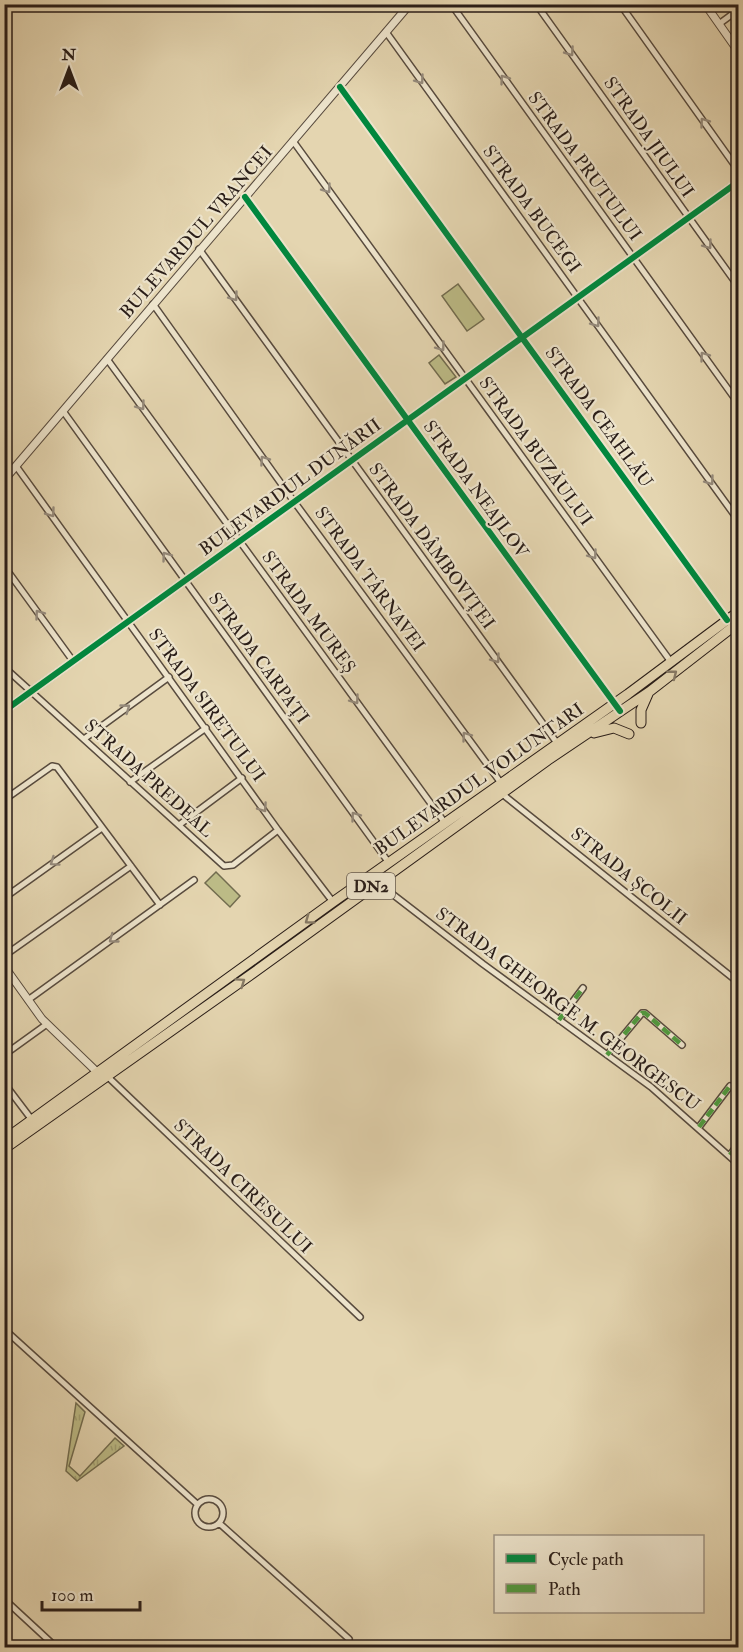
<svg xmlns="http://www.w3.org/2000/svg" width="743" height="1652" font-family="'IM FELL Double Pica',serif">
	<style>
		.grass { fill: url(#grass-tufts); stroke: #726c4f; stroke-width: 1.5 }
		.pitch { fill: #bcbb86; stroke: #726c4f; stroke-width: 1.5 }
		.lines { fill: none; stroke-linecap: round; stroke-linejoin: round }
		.minor-casing { stroke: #584b3e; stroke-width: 8 }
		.tertiary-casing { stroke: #584b3e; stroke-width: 9 }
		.trunk-casing { stroke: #291d18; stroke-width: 11 }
		.minor { stroke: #ede4cc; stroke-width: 5 }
		.tertiary { stroke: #ede4cc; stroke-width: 7 }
		.trunk { stroke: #e4d5b0; stroke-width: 9 }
		.quiet { stroke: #4f9a3e; stroke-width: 4.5; stroke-dasharray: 9 4.5; stroke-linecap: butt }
		.cycleway-casing { stroke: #ede4cc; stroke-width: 10 }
		.cycleway { stroke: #00873e; stroke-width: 6 }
		.oneway { stroke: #958a7b }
		.oneway2 { stroke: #867964 }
		.labels { text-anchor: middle; stroke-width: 4.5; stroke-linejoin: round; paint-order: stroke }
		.shield { fill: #ede4cc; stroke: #64594e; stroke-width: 1.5 }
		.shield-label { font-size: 16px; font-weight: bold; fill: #291d18 }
		.street-label { font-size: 18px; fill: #291d18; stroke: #ede4cc }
	</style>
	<defs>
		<pattern id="grass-tufts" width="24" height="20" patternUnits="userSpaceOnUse" patternTransform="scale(1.5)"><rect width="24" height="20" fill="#bcbb86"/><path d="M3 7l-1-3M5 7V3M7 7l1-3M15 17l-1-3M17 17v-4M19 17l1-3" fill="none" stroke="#a2a073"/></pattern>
	</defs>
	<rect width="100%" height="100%" fill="#e4d5b0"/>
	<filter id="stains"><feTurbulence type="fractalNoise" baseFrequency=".00333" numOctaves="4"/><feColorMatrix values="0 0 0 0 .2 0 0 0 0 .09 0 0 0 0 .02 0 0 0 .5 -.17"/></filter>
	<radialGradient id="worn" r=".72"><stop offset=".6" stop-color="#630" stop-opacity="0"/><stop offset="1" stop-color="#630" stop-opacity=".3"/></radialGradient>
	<path class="grass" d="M76,1403L85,1412L69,1466L80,1476L115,1438L124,1446L77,1481L66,1471Z"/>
	<path class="pitch" d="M458,284L484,319L467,331L442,296Z
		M439,355L456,377L445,384L429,363Z
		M216,872L240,896L230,907L205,883Z"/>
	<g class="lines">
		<g class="minor-casing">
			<path id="minor" d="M451,4L738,403
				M536,4L738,286
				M620,4L738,170
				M719,24L738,10
				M386,32L738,520
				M340,87L727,620
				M293,141L671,662
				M245,197L615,705
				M199,249L557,743
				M153,304L290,496L501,783
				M107,359L445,823
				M63,411L389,863
				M16,466L278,830L333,902
				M4,566L73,661
				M4,667L224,866L233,865L278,830
				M84,739L169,677
				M130,782L206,728
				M501,793L738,982
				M4,800L52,766L57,767L160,905
				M179,825L242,778
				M378,883L483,964L651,1087L738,1164
				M4,898L102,828
				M4,956L131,866
				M28,1000L194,880
				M559,1020L583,988
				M4,1055L47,1024
				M607,1055L642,1013H645L682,1045
				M107,1076L360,1317
				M4,1083L32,1120
				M699,1127L730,1086
				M730,1155L738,1144
				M4,1329L197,1504
				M195 1513a14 14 0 1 1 28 0a14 14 0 1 1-28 0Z
				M219,1523L349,1639
				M4,1599L57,1648"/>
		</g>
		<g class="tertiary-casing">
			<path id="tertiary" d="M705,4L738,51
				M4,480L410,4
				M4,711C248,533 494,358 738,182
				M4,966L42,1019L98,1073"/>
		</g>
		<g class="trunk-casing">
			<path id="trunk" d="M641,723V710L648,694
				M594,733L614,728L629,734
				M4,1140L333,902L628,694L738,612
				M4,1149L249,976L548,760L649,692L738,623"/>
		</g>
		<use href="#minor" class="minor"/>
		<use href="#tertiary" class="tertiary"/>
		<use href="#trunk" class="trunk"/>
		<path class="quiet" d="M559,1020L583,988
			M607,1055L642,1013H645L682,1045
			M699,1127L730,1086
			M730,1155L738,1144"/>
		<g class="cycleway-casing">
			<path id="cycleway" d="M340,87L727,620
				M245,197L620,711
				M4,711C248,533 494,358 738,182"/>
		</g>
		<use href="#cycleway" class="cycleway"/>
	</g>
	<defs><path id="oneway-chevron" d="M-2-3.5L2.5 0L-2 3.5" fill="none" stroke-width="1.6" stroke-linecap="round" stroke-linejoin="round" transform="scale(1.5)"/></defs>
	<g class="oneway">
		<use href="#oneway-chevron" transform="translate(570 52) rotate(55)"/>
		<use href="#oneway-chevron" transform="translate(504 79) rotate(-126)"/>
		<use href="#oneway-chevron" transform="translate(420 80) rotate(54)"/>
		<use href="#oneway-chevron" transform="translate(704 122) rotate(-126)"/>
		<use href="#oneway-chevron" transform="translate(327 189) rotate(54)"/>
		<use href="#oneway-chevron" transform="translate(708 245) rotate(54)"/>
		<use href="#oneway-chevron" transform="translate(234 297) rotate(54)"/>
		<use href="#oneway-chevron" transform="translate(596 323) rotate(54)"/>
		<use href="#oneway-chevron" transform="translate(441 347) rotate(54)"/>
		<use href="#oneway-chevron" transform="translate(704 356) rotate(-126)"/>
		<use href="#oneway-chevron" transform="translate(141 406) rotate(54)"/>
		<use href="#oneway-chevron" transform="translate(264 460) rotate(-125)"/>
		<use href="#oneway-chevron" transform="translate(710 481) rotate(54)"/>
		<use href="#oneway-chevron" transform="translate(51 513) rotate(54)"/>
		<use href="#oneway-chevron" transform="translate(593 555) rotate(54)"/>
		<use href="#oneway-chevron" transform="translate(166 556) rotate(-126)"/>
		<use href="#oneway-chevron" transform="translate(39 614) rotate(-126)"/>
		<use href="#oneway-chevron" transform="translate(496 659) rotate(54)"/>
		<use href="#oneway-chevron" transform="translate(355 700) rotate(54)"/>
		<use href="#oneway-chevron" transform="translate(126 708) rotate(-36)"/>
		<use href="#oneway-chevron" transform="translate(466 736) rotate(-126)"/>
		<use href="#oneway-chevron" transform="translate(263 808) rotate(55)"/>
		<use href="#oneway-chevron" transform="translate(355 816) rotate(-126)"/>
		<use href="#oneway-chevron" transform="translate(54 862) rotate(145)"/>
		<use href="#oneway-chevron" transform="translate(113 939) rotate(144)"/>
	</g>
	<g class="oneway2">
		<use href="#oneway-chevron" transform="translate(673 674) rotate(-38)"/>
		<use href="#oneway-chevron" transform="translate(309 920) rotate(144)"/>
		<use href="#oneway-chevron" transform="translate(241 982) rotate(-35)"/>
	</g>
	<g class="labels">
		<rect class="shield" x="347" y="873" width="48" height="26" rx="4.5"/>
		<g class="shield-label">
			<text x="371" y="892">DN2</text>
		</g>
		<g class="street-label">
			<text transform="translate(649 137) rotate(55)" y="6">STRADA JIULUI</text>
			<text transform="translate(585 166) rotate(54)" y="6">STRADA PRUTULUI</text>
			<text transform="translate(532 209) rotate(54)" y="6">STRADA BUCEGI</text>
			<text transform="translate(196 232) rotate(-49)" y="6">BULEVARDUL VRANCEI</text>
			<text transform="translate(599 417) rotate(54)" y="6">STRADA CEAHLĂU</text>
			<text transform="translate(536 451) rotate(54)" y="6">STRADA BUZĂULUI</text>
			<text transform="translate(290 487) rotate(-36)" y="6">BULEVARDUL DUNĂRII</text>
			<text transform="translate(476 489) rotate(54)" y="6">STRADA NEAJLOV</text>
			<text transform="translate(432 546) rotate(54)" y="6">STRADA DÂMBOVIȚEI</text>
			<text transform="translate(370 579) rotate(54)" y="6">STRADA TÂRNAVEI</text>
			<text transform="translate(309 612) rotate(54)" y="6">STRADA MUREȘ</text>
			<text transform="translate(259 658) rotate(54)" y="6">STRADA CARPAȚI</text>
			<text transform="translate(207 705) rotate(54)" y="6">STRADA SIRETULUI</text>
			<text transform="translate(149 778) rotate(42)" y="6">STRADA PREDEAL</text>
			<text transform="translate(479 779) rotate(-35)" y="6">BULEVARDUL VOLUNTARI</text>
			<text transform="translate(629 876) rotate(39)" y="6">STRADA ȘCOLII</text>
			<text transform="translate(568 1009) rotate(37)" y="6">STRADA GHEORGE M. GEORGESCU</text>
			<text transform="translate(243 1186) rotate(44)" y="6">STRADA CIRESULUI</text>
		</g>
	</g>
	<rect width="743" height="1652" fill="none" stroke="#e4d5b0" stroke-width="24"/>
	<rect x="6" y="6" width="731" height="1640" fill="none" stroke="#291d18" stroke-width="3"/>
	<rect x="12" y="12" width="719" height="1628" fill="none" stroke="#291d18" stroke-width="1.5"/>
	<rect x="494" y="1535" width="210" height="78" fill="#ede4cc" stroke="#9f9484" stroke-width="1.5"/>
	<rect x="506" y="1554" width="30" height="9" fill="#00873e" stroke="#9f9484" stroke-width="1.5"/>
	<text x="548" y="1565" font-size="18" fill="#291d18">Cycle path</text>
	<rect x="506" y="1584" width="30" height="9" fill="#4f9a3e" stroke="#9f9484" stroke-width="1.5"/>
	<text x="548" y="1595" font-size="18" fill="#291d18">Path</text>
	<g transform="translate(69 69)" stroke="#ede4cc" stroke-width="4.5" paint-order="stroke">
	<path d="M0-4.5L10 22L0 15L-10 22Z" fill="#291d18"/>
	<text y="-9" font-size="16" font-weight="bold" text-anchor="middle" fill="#291d18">N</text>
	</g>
	<path d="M42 1601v9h98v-9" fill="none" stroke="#291d18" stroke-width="3"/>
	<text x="51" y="1601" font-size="18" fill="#291d18" stroke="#ede4cc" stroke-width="4.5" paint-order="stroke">100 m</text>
	<rect width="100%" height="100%" filter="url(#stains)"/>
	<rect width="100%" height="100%" fill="url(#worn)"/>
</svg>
